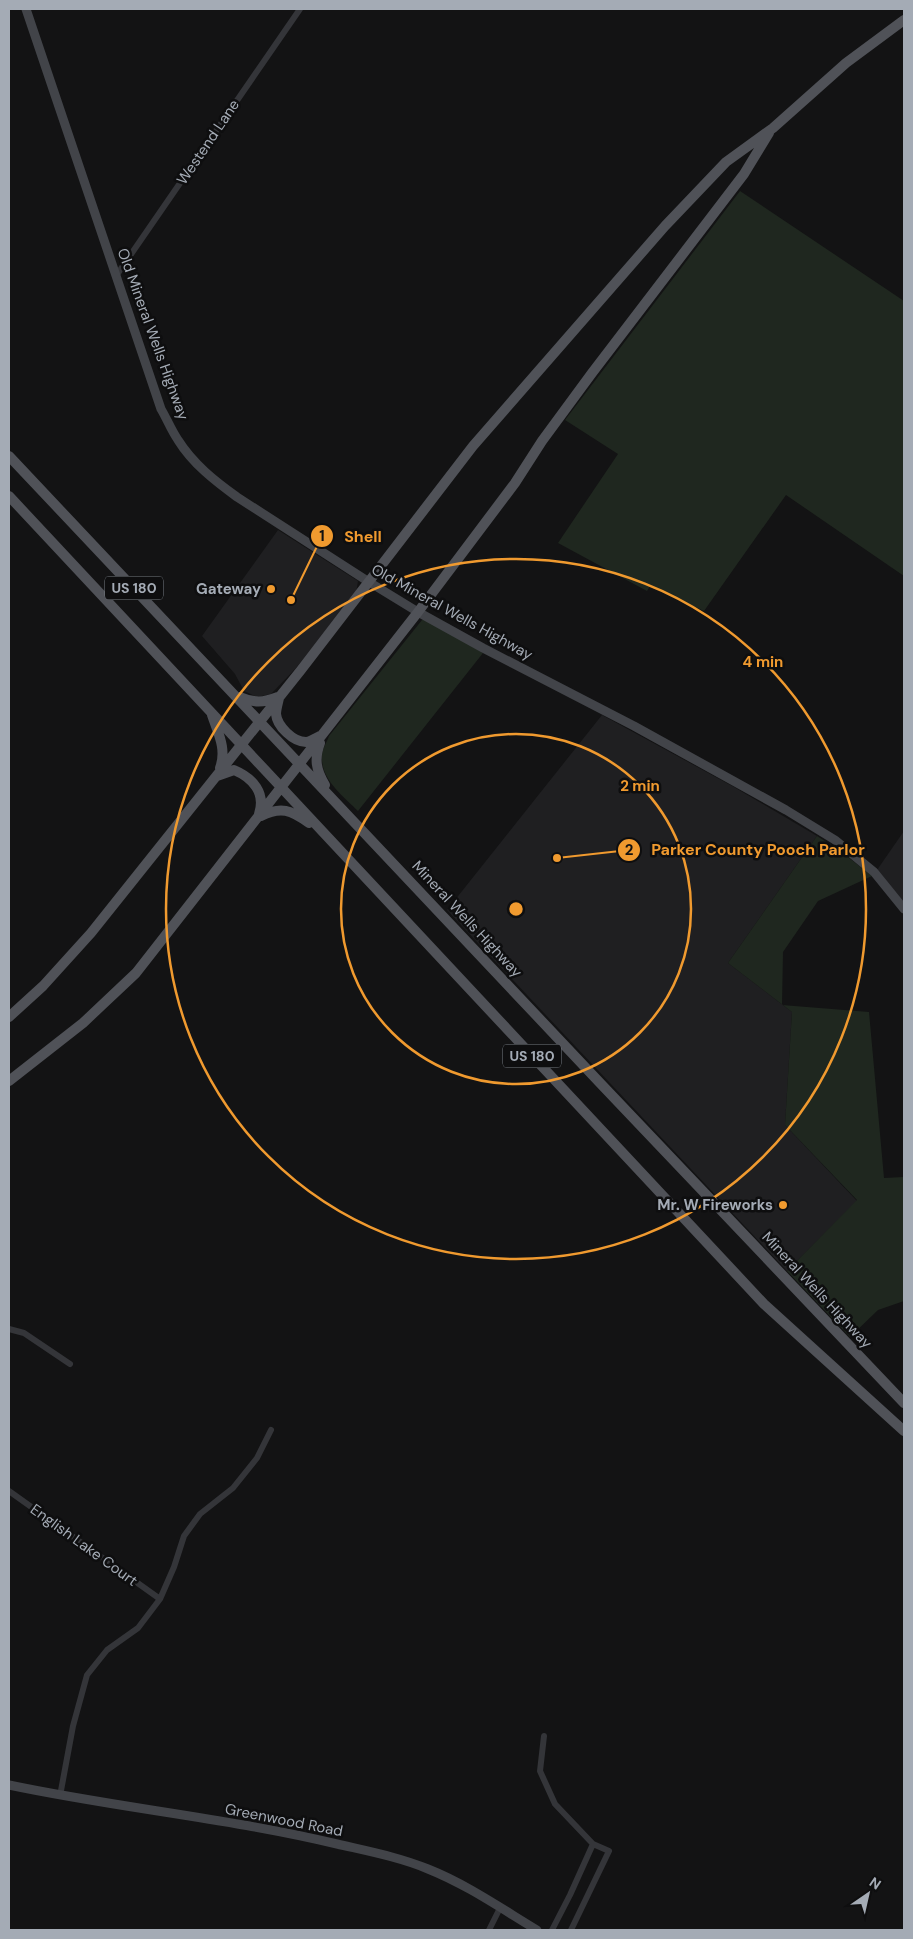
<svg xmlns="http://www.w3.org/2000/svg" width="913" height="1939" font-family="'DM Sans',sans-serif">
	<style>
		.built { fill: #1f1f21 }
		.green { fill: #1f271f }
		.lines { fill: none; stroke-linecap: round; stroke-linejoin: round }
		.street { stroke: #343539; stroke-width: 6 }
		.secondary { stroke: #424449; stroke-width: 9 }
		.primary { stroke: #505258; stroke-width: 10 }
		.ring { fill: none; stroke: #f09a2f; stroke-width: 2.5 }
		.poi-dot { fill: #f09a2f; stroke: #0e0e0f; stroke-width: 2 }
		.labels { text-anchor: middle; stroke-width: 5; stroke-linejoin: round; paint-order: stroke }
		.shield { fill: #0e0e0f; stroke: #777c83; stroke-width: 1 }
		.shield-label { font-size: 14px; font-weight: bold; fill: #a4abb5 }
		.street-label { font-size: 15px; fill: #a4abb5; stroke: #0e0e0f }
		.poi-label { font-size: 15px; font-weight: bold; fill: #a4abb5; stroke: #0e0e0f; text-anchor: end }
		.centre { fill: #f09a2f; stroke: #0e0e0f; stroke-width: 2.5 }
		.ring-label { font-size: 15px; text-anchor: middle; font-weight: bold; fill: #f09a2f; stroke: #0e0e0f; stroke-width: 5; stroke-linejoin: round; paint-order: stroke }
		.leader { fill: none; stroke: #f09a2f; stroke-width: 2 }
		.callout-dot { fill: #f09a2f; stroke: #0e0e0f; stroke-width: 2 }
		.mark-label { font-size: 15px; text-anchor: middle; font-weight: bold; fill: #111 }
		.callout-label { font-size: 16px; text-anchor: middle; font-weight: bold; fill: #f09a2f; stroke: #0e0e0f; stroke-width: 5; stroke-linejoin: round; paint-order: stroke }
	</style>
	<rect width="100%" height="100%" fill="#131314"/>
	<path class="built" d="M278,530L358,581L356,593L296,668L271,694L257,697L244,691L235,674L202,636Z
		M602,715L734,787L817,836L728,963L792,1012L785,1125L857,1201L787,1271L447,910Z
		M904,831V903L877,870Z"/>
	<path class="green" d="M740,191L904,301V576L786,495L704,611L650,586L647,591L558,543L618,454L565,420Z
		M422,620H428L483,653L358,811C343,796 320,779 322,755C322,749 327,742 329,736Z
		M817,836L839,850L872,876L818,901L783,952L782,1005L869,1012L884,1178L904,1177V1301L878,1310L850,1337L787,1271L857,1200L785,1125L792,1012L728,963Z"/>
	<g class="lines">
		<path class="street" d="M116,276L300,9
			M9,1329L24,1333L70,1364
			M9,1491L160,1599
			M544,1736L540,1771L555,1804L593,1844L609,1851L571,1930
			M60,1796L73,1726L87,1675L107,1650L138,1628L160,1599L174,1567L184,1536L200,1514L233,1488L257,1458L271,1430
			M489,1930L500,1908
			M552,1930L570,1895L593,1844"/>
		<path class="secondary" d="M26,9L161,409C167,419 171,430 178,440C193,464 215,481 237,497L369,582L418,612L483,648L634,726L786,810L835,840L874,872L904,909
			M9,1785C118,1808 228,1818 337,1844C367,1851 399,1857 428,1869C466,1884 502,1909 537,1930"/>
		<path class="primary" d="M9,456L601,1084L904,1403
			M9,496L764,1304L904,1431
			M240,697C254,703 263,703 278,697
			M279,698C278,703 276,709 276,714C277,726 293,742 306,742C310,742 316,738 320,736
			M212,715C218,733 227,749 220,768
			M320,743C314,759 316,770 325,785
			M217,776L234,770C253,778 266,793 259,814
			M261,816C281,806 291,810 309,823
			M9,1017L43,986L91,933L301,670L473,446L665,226L726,162L773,128L846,63L904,20
			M9,1081L83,1023L136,973L418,612L515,483L542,441L592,373L744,174L769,133"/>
	</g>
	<g class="ring">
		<circle cx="516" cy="909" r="175"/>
		<circle cx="516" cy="909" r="350"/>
	</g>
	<g class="poi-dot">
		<circle cx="271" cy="589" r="5"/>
		<circle cx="783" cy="1205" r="5"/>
	</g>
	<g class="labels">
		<g class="shield">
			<rect x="105" y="576.5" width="58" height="23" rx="4"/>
			<rect x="503" y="1044.5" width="58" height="23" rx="4"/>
		</g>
		<g class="shield-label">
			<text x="134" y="593">US 180</text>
			<text x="532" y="1061">US 180</text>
		</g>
		<g class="street-label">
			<text transform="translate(208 142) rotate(-56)" y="5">Westend Lane</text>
			<text transform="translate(153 334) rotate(70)" y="5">Old Mineral Wells Highway</text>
			<text transform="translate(452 612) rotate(29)" y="5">Old Mineral Wells Highway</text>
			<text transform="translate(467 919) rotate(47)" y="5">Mineral Wells Highway</text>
			<text transform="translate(817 1290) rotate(47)" y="5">Mineral Wells Highway</text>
			<text transform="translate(84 1545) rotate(36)" y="5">English Lake Court</text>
			<text transform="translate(284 1820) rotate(11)" y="5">Greenwood Road</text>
		</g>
		<g class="poi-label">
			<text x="261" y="594">Gateway</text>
			<text x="773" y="1210">Mr. W Fireworks</text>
		</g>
	</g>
	<circle cx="516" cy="909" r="8" class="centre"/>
	<g class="ring-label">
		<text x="763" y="667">4 min</text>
		<text x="640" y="791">2 min</text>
	</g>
	<path class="leader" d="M291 600L322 536M557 858L629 850"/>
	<g class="callout-dot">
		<circle cx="291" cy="600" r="5"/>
		<circle cx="557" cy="858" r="5"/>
		<circle cx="322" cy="536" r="12"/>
		<circle cx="629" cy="850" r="12"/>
	</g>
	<g class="mark-label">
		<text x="322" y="541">1</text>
		<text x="629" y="855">2</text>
	</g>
	<g class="callout-label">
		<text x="363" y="542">Shell</text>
		<text x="758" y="855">Parker County Pooch Parlor</text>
	</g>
	<rect width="913" height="1939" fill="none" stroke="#a4abb5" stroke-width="20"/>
	<g transform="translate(868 1894) rotate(34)" stroke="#0e0e0f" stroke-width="4" paint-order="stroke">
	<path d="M0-4L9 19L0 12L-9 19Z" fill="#a4abb5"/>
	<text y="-8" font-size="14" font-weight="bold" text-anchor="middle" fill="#a4abb5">N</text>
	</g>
</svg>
